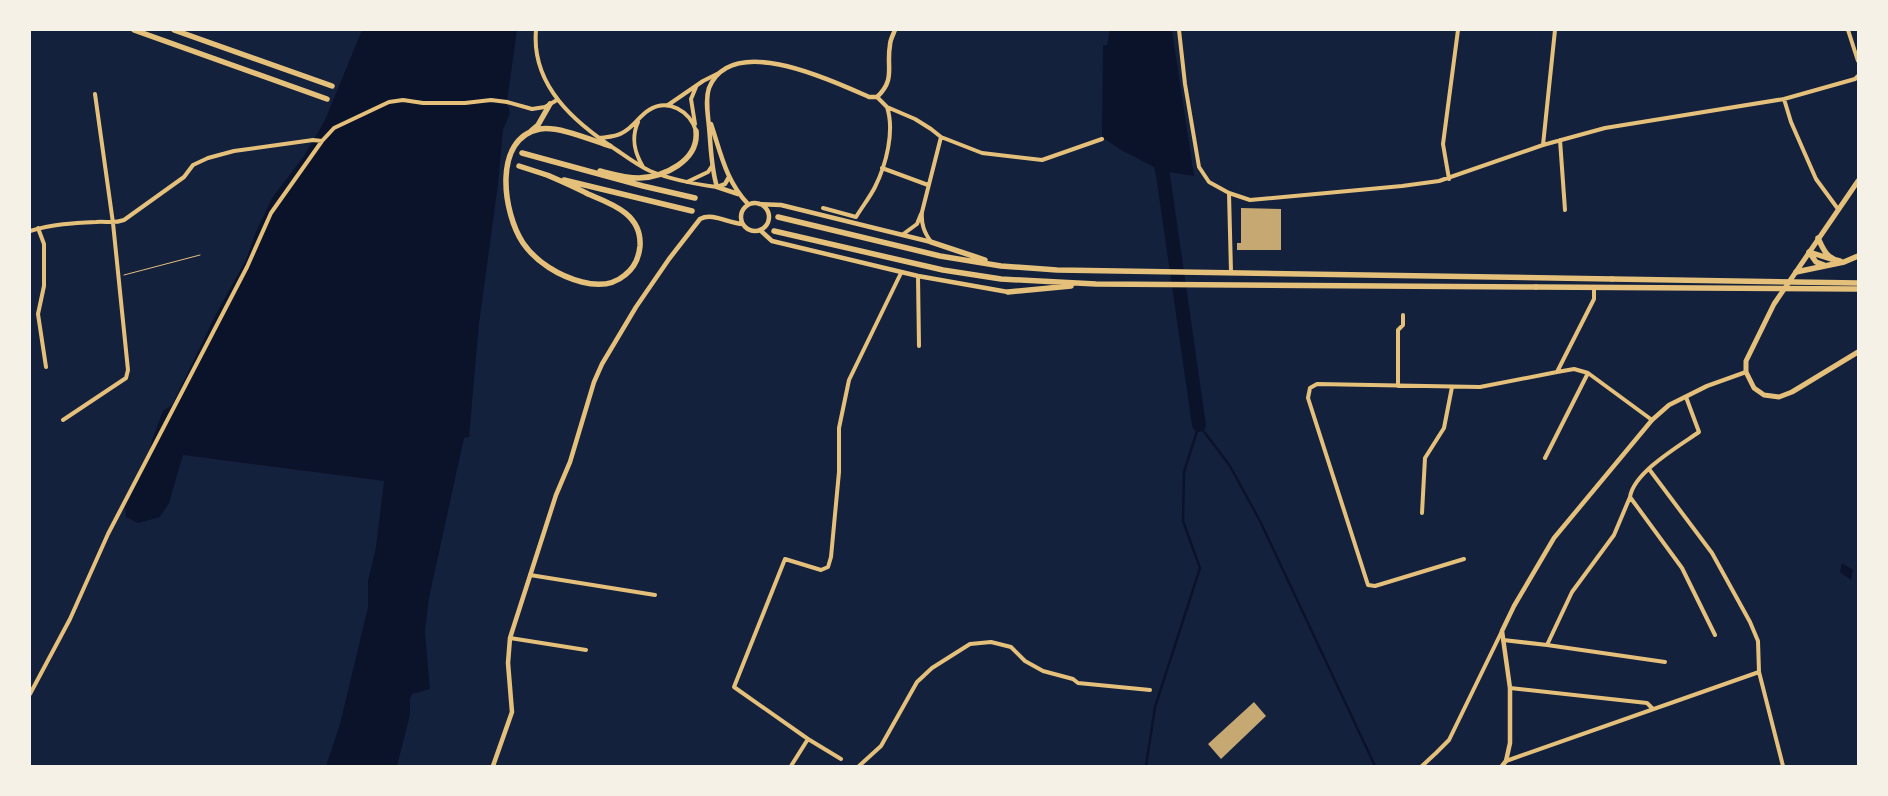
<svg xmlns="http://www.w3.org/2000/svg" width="1888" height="796" font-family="Roboto,sans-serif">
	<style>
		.water { fill: #0b132b }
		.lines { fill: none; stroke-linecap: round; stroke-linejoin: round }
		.stream { stroke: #0b132b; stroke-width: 2.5 }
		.river { stroke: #0b132b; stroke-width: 14 }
		.building { fill: #c6a872 }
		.path { stroke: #e5c07b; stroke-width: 1 }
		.minor { stroke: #e5c07b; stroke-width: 4 }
		.tertiary { stroke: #e5c07b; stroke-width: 4.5 }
		.secondary { stroke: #e5c07b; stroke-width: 5 }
		.primary { stroke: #e5c07b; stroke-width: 5.5 }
		.trunk { stroke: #e5c07b; stroke-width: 5.5 }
	</style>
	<rect width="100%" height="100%" fill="#14213d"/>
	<path class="water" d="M362,30H517L507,102L510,113L503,130L498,184L479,324L469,437L464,438L429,598L425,631L430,689L412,694L410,699V715L397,766H326L340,724L368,607V581L376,547L384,481L183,455L169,503L160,517L138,523L126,517L125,507L149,457L152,440L163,411L172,405L217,312L246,260L255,234L272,198L304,156L325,120Z
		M1110,30H1172L1194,176L1162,171L1121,150L1102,137L1103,45H1107Z
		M1842,563L1853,570L1851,580L1840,572Z"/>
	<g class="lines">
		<path class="stream" d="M1199,425L1230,466L1260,521L1375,766
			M1146,766L1155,707L1200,568L1183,521L1184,472L1199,425"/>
		<path class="river" d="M1158,154L1163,175L1199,425"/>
	</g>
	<path class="building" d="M1241,208L1281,209V250H1237V243H1241Z
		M1254,702L1266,716L1221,759L1208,744Z"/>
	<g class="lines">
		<path class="path" d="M124,275L200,255"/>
		<path class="minor" d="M536,30C531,86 575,123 618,151C628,158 639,166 650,171C672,180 694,184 717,187
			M1179,30L1185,84L1199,167L1209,182L1229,193L1250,200L1402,186L1439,181L1543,145L1605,128L1784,99L1855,79L1858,76
			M1848,30L1858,61
			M877,97L887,107L915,119L931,129L941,137L982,153L1042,160L1102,139
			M1784,99L1791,122L1816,179L1838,209
			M668,105L703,81L719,73
			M638,122C631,138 634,152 643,167
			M695,124L691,99L696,87
			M599,138C606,137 616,137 622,133C633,128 639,116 649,110C668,98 690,111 696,131
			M1560,140L1565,210
			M1543,145L1555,30
			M882,168L928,185
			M1449,179L1443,144L1458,30
			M687,182L708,172L712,166
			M1229,193L1231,272
			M823,208L856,217C862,207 870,197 875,187C886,165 895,131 887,107
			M38,228L44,244V286L38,314L46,367
			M30,231C52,224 74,223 96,222C107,221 113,224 124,220L184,177L193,165L208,158L234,151L313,140L322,141
			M902,235L917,224L921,214
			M931,242C924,232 921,224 922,212L941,137
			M918,276L919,346
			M1588,373L1652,420
			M1398,386V330L1403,325V315
			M63,420L126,378L128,370L113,223L95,94
			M1545,458L1588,373L1574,369L1557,372
			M1649,469L1712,553L1750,622L1758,641L1759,672
			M1630,497L1682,568L1715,635
			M1422,513L1425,458L1444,428L1452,387
			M1464,559L1375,586L1368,585L1308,398L1310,388L1317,384L1480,387L1557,372L1594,299V288
			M530,575L655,595
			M510,638L586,650
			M1503,640L1547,645L1665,662
			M1547,645L1572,592L1614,535L1630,497C1634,472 1679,446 1699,432L1686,397
			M1510,688L1647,703L1653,709
			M30,694L70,619L108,534L247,267L271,213L322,141L334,128L389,102L403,100L423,103H465L491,100L507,102L532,109L545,107L557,100
			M841,759L808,739L734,687L785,559L821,570L828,567L831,557L839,472V428L849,380L901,273
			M1506,761L1759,672L1783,766
			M791,766L808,739
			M859,766L881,746L917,682L932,668L970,644L991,642L1011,647L1025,661L1043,671L1073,679L1078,683L1150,690
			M1422,766L1436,753L1449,740L1502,631"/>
		<path class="tertiary" d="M711,124C721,154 726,181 748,204
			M717,187C711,168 711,147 709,127C708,115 705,100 709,88C732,32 833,81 869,97H877C896,79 886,67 890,45C890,40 893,35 895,30
			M717,187L738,194
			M717,187L725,184L729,177
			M741 217a14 14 0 1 1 28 0a14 14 0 1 1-28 0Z
			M759,204L781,205L931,242
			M760,230L772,241L918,276L1008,292
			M493,766L512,712L508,663L510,638L556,495L570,462L594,382L602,364L636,307L669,259L700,219C713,212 729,224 743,224
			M1502,766L1506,761L1510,743V688L1502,631L1514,606L1554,538L1652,420L1669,405L1707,386L1746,372"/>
		<path class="secondary" d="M1858,181L1774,304L1746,361V372L1754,388L1764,395L1779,397L1792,392L1858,352"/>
		<path class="primary" d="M1818,238C1823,249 1827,259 1840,261
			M1809,252L1831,259
			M1809,252L1816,262L1824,265
			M1796,272L1844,262L1858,256
			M1612,279L1858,283
			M1536,287L1858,289"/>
		<path class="trunk" d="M134,30L327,99
			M174,30L332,86
			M531,131L538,125L550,104
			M522,153L643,186L695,198
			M519,166L550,176
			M600,171C612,174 626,178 639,178C664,177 699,161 696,131
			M547,175C561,181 575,187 588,194C612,204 642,214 640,246C639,257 634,268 625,275C612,286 597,286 582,282C559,276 536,262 523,243C503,213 492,138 540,129C559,126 591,140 610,146
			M564,180L692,211
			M778,217L940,256L1001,266L1057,270L1612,279
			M774,231L943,270L1001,279L1096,284L1536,287
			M931,242L985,260
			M1008,292L1071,286"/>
	</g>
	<rect width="1888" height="796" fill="none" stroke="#f6f1e7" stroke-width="62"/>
</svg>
